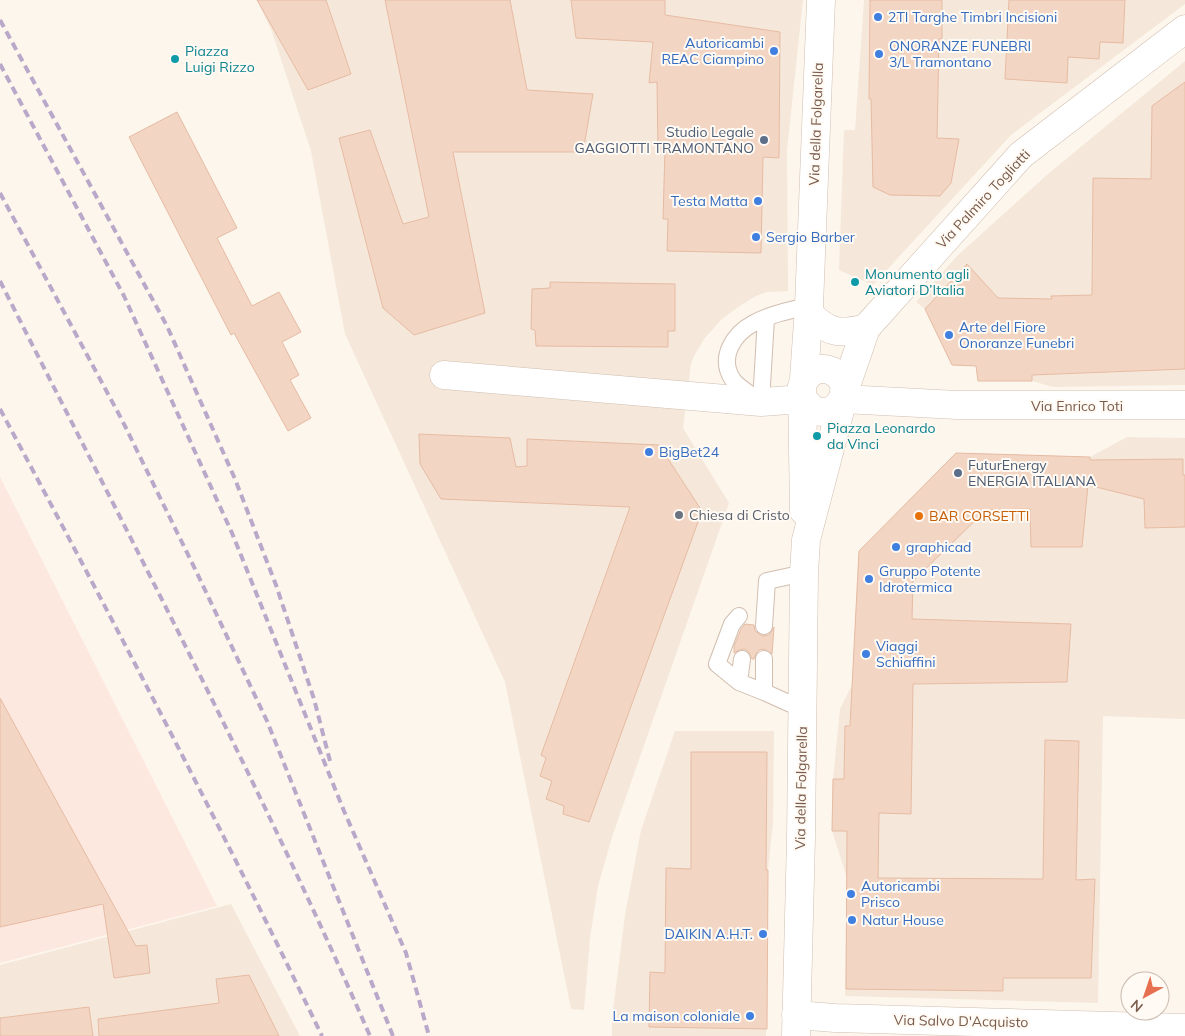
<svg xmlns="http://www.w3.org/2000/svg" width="1185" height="1036" font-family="Mulish,sans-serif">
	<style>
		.residential { fill: #f5e8da }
		.commercial { fill: #fde8e0 }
		.building { fill: #f3d5c3; stroke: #e6bba3 }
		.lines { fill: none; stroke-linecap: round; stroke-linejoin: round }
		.service-casing { stroke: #d1beb0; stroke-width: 18 }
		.minor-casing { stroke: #d1beb0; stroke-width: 29 }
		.tertiary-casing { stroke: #d1beb0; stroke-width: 29 }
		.service { stroke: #fff; stroke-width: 16 }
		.minor { stroke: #fff; stroke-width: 28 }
		.tertiary { stroke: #fff; stroke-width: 28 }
		.rail { stroke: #b9a8c9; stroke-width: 4; stroke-dasharray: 8 5; stroke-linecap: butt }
		.shop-dot { fill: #3f7fe0; stroke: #fffaf3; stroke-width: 2 }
		.culture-dot { fill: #0f9aa8; stroke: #fffaf3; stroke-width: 2 }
		.service-dot { fill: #5c6f8a; stroke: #fffaf3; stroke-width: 2 }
		.worship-dot { fill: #6b7280; stroke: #fffaf3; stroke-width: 2 }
		.food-dot { fill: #e8710a; stroke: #fffaf3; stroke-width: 2 }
		.labels { text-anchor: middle; stroke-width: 4; stroke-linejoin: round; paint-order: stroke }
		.shop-label { font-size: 14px; fill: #366cbe; stroke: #fffaf3; text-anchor: start }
		.culture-label { font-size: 14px; fill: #0d838f; stroke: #fffaf3; text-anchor: start }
		.street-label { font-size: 14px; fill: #7a5c4d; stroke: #fffaf3 }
		.service-label { font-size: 14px; fill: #4e5e75; stroke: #fffaf3; text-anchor: end }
		.worship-label { font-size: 14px; fill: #5b616d; stroke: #fffaf3; text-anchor: start }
		.food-label { font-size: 14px; fill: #c56008; stroke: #fffaf3; text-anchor: start }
	</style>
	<rect width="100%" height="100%" fill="#fdf6ec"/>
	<path class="residential" d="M257,0H803L787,150L788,291L767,292L756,296L738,307L721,320L704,339L694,356L691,364L683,428L729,503L613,834L598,886L590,938L584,1010L571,1009L505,682L345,334L311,151L272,32Z
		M864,0H1185V4L1011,135L873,285L839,270L844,130H855Z
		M1185,61V385L1053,387L1032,381H978L976,366L952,365L925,309L916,302L957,256L1048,174Z
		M1127,437L1185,438V719L1103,716L1098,1003L845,996L847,878L832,831L833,779L840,709L852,685L859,551L956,453L1090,457Z
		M675,731H774L773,823L768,870L766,1036H612V1018L625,915L641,830Z
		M231,904L300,1036H0V965Z"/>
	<path class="commercial" d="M0,477L217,906L0,963Z"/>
	<path class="building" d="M257,0H326L351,74L308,90Z
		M385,0H510L527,90L593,94L583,152H453L485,313L414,335L383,308L339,138L370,130L403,224L429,217Z
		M571,0H665V15L780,32L779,158L763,157L761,253L667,251L668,219H663L665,150H658L657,82L649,83L653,42L576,38Z
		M870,0H942V39H939L937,138L959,139L951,183L940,196L890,195L873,187L871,99H869Z
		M1009,0H1125L1123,43L1100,42L1099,59L1068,57L1067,83L1005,79Z
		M1185,82V369L1032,375V381H978L976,366L952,365L925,309L967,264L998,298L1052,299L1051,296L1092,295L1093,178L1151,179L1152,106Z
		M177,112L237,228L217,238L252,306L279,292L301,332L282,342L299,375L290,380L311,418L288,431L234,333L231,335L129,137Z
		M550,282L675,284V331H668V347L536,346L535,330L531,329L532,289L550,288Z
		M419,434L510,438L516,467L527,466V439L659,445L702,511L589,822L563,814L564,806L546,799L552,781L540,776L546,758L541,755L630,507L441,499L420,464Z
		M956,453L1090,457V460L1183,459V475H1185V527L1145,528L1144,499L1088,485L1082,547H1031L1030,509L986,510L913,581L912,619L1071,624L1067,682L913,684L911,814L879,813L878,878L1043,879L1045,740L1079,741L1076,880L1095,879L1091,978H1003V991L846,989L847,831H832L833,779H844L845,726H850L859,551Z
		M745,624L754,625L755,631L763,636L769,635L774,627L772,654L764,649L759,650L756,654L754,659H752L748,651L744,649L739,650L734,653V646L741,629Z
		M0,698L136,946L147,945L150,973L114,978L103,904L0,927Z
		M691,752H767L766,870H768L767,1029L649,1027L650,972L665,973L666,868L691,869Z
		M249,975L279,1036H99L98,1019L219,1003L216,979Z
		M89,1007L93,1036H0V1018Z"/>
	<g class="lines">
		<g class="service-casing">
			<path id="service" d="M757,399C749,393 739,388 733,380C718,358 733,334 754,323C771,314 791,310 809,306
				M761,402L766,318
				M739,616L732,624L717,664L739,682L764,692
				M764,626L767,581L804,573
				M764,659V692L802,709
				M739,682L742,659"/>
		</g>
		<g class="minor-casing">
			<path id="minor" d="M809,314C829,333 839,335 866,328
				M444,375L761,402L803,399
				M843,399L957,405H1185
				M796,1015L835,1018L1185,1028"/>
		</g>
		<g class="tertiary-casing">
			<path id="tertiary" d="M804,379L809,306L821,0
				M844,392L866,328L1021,155L1185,29
				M803,399C809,407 815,413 826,412C833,411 838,407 841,401C857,375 814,352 802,386L804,511
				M796,1036L801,838L804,573L806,540L843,399"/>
		</g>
		<use href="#service" class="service"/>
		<use href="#minor" class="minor"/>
		<use href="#tertiary" class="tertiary"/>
		<path class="rail" d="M0,20L167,326L235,479L276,585L314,699L331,765
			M0,64L124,296L232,533L344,811L406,953L429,1036
			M0,193L122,420L197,573L267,721L393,1036
			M0,281C126,531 258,779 370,1036
			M0,409C111,616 220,824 322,1036"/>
	</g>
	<g class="shop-dot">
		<circle cx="878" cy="17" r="5"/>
		<circle cx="774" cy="51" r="5"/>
		<circle cx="879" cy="54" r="5"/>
		<circle cx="758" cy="201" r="5"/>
		<circle cx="756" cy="237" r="5"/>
		<circle cx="949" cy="335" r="5"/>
		<circle cx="649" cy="452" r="5"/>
		<circle cx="896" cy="547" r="5"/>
		<circle cx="869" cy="579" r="5"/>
		<circle cx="866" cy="654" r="5"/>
		<circle cx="851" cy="894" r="5"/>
		<circle cx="852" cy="920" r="5"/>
		<circle cx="763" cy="934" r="5"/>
		<circle cx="750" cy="1016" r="5"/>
	</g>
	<g class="culture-dot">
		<circle cx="175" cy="59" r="5"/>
		<circle cx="855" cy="282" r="5"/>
		<circle cx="817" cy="436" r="5"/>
	</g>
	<g class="service-dot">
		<circle cx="764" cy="140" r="5"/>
		<circle cx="958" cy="473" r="5"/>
	</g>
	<circle class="worship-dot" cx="679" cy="515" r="5"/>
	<circle class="food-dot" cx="919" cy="516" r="5"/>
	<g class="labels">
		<g class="shop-label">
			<text x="888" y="22">2TI Targhe Timbri Incisioni</text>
			<text x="764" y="48" text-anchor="end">Autoricambi<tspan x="764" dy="16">REAC Ciampino</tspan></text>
			<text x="889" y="51">ONORANZE FUNEBRI<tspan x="889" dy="16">3/L Tramontano</tspan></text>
			<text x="748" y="206" text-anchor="end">Testa Matta</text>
			<text x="766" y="242">Sergio Barber</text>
			<text x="959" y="332">Arte del Fiore<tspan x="959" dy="16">Onoranze Funebri</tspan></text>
			<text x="659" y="457">BigBet24</text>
			<text x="906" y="552">graphicad</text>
			<text x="879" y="576">Gruppo Potente<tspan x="879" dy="16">Idrotermica</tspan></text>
			<text x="876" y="651">Viaggi<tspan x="876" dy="16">Schiaffini</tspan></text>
			<text x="861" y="891">Autoricambi<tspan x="861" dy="16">Prisco</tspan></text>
			<text x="862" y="925">Natur House</text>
			<text x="753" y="939" text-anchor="end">DAIKIN A.H.T.</text>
			<text x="740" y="1021" text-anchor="end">La maison coloniale</text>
		</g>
		<g class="culture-label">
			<text x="185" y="56">Piazza<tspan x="185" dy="16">Luigi Rizzo</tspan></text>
			<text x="865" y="279">Monumento agli<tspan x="865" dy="16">Aviatori D’Italia</tspan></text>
			<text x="827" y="433">Piazza Leonardo<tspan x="827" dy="16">da Vinci</tspan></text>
		</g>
		<g class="street-label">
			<text transform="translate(816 124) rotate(-88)" y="5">Via della Folgarella</text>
			<text transform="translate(983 199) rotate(-47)" y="5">Via Palmiro Togliatti</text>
			<text x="1077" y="411">Via Enrico Toti</text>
			<text transform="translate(801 788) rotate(-89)" y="5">Via della Folgarella</text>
			<text transform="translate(961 1021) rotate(1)" y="5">Via Salvo D'Acquisto</text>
		</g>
		<g class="service-label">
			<text x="754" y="137">Studio Legale<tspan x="754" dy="16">GAGGIOTTI TRAMONTANO</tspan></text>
			<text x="968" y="470" text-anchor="start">FuturEnergy<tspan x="968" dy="16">ENERGIA ITALIANA</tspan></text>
		</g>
		<g class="worship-label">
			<text x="689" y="520">Chiesa di Cristo</text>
		</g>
		<g class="food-label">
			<text x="929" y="521">BAR CORSETTI</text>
		</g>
	</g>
	<g transform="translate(1145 996) rotate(220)"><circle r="24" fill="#fffaf3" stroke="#cabbb1"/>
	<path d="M0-4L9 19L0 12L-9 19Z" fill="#e76f51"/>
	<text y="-8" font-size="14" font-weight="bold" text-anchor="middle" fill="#7a5c4d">N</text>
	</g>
</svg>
